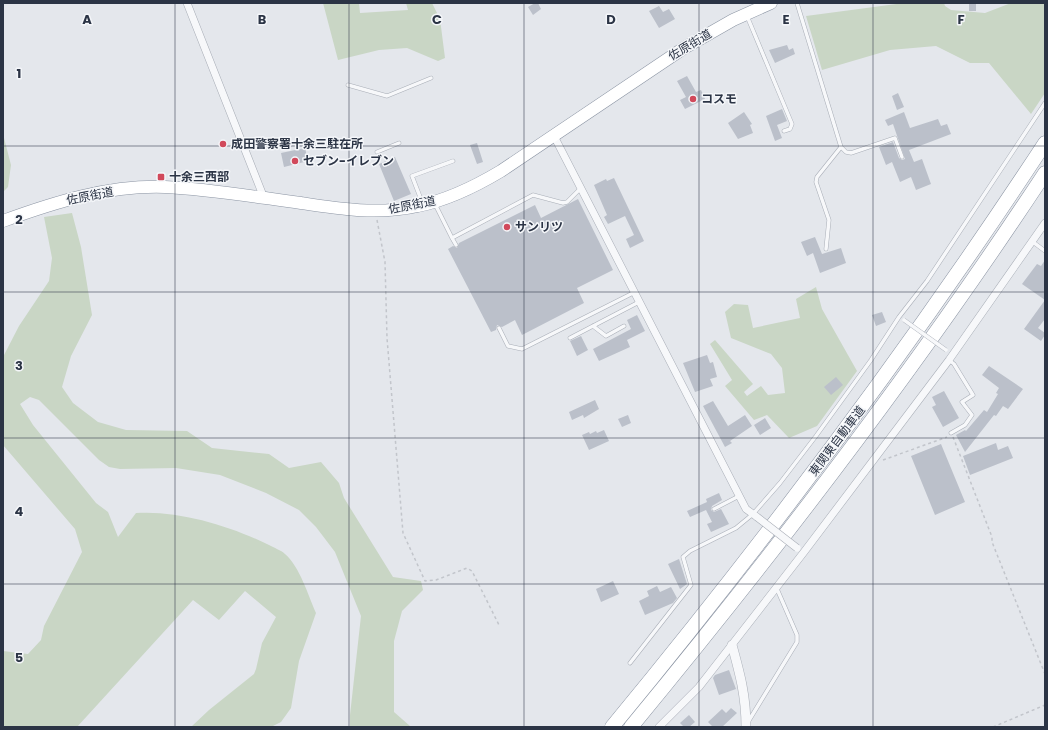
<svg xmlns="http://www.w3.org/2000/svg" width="1048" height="730" font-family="Poppins,'Noto Sans JP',sans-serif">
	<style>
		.green { fill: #c9d6c5 }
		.building { fill: #bbc0ca }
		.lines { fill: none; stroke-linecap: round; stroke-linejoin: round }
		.service-casing { stroke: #a9aeb7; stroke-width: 4.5 }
		.minor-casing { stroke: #a9aeb7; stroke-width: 8 }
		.tertiary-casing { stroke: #a9aeb7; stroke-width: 10 }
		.trunk-casing { stroke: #8b94a3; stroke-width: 13 }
		.motorway-casing { stroke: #8b94a3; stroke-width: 15 }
		.path { stroke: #c2c5cb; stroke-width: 1.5; stroke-dasharray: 3 3; stroke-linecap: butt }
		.service { stroke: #f7f8fa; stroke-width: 3.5 }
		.minor { stroke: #f7f8fa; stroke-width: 7 }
		.tertiary { stroke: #f7f8fa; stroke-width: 9 }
		.trunk { stroke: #fff; stroke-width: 12 }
		.motorway { stroke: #fff; stroke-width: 14 }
		.service-bridge-casing { stroke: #a9aeb7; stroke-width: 4.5; stroke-linecap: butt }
		.minor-bridge-casing { stroke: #a9aeb7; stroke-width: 8; stroke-linecap: butt }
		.service-bridge { stroke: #f7f8fa; stroke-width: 3.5 }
		.minor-bridge { stroke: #f7f8fa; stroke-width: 7 }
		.grid { fill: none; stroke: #2b3445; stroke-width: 1; stroke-opacity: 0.55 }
		.poi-dot { fill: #d1495b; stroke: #f4f6f9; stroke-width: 1.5 }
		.labels { text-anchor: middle; stroke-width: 3; stroke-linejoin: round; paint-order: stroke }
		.street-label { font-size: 12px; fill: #2b3445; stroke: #f4f6f9 }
		.poi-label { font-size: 12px; font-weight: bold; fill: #2b3445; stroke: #f4f6f9; text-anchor: start }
		.grid-label { font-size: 13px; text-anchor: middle; font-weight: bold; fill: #2b3445; stroke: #f4f6f9; stroke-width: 3; stroke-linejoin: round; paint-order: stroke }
	</style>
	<rect width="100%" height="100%" fill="#e4e7ec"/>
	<path class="green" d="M323,3H359L360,13L408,10L406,3H432L440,19L445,58L438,61L407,48L379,50L338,60Z
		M904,3H944L945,6L951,10L985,13L1011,3H1045V93L1031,114L989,63H970L936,46L890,50L822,70L806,16Z
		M3,134L11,165L8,187L3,192Z
		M72,213L81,247L92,315L71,356L62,387L73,403L98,422L126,430L187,431L212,448L269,454L289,468L321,462L339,483L344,498L393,577L421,581L423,590L402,611L394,641V712L410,726L417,727H350V715L361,616L335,552L316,527L299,510L266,493L220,475L176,468L120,469L109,467L99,460L39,400L30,397L20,404L33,425L96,503L108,512L118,537L136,513C178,510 231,526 269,545C274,548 281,550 285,554C300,567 308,595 316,613L299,661L291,708L281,722L271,727H191L209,710L254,674L256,669L262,643L276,617L245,591L219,620L193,600L77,727H3V651L28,654L41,640L44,626L82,552L75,529L3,445V357L19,326L49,281L52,258L44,217Z
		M816,287L822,309L857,371L817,426L789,438L767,415L754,420L725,386L732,380L710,344L715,340L753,384L744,392L747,396L761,386L768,395L785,393L782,368L771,354L731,338L725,312L734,304L748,305L753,328L800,318L796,299Z"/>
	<path class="building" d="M535,3H538L541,9L533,15L528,7Z
		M969,3H976V11H969Z
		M659,6L663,12L669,9L675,19L659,28L649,11Z
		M787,45L789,50L793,48L795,54L775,63L769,50Z
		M687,76L696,92L701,90L705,99L685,109L680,100L686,97L677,81Z
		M898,93L904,107L897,110L892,96Z
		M782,109L787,121L777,125L782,138L775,141L766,116Z
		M744,112L752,124L750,125L753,133L738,139L728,123Z
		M904,112L910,128L938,119L941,126L947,124L951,134L909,150L914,162L922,159L931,184L916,190L911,177L900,182L892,162L886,165L879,147L893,142L899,158L902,160L905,159L893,124L888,126L885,120Z
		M477,143L483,162L477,164L470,145Z
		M305,148L308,161L284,167L281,153Z
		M395,157L411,194L394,201L379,164Z
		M614,178L644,241L630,248L626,239L634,235L625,216L608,224L604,217L607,215L594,185L606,179L607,181Z
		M578,199L613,270L577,288L584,303L522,335L515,320L502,327L497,325L496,330L491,332L448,249L453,246L457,248L459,243L535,205L541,218Z
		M815,237L822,254L841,248L846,263L820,273L813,253L807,256L801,242Z
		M1045,260V319L1038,328L1045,333V335L1041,341L1024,329L1045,300L1022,284L1037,264L1041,266Z
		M882,312L886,322L876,326L872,315Z
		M637,315L645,331L627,340L630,347L599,361L593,349L631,329L627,320Z
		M581,336L588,350L577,356L570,341Z
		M707,355L710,363L713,362L717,377L710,379L713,386L695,392L683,363Z
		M989,366L1023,389L1008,409L1003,406L996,416L994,415L965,452L956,435L965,430L966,431L984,410L987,412L998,394L996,393L999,388L982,375Z
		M836,377L843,385L831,395L824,387Z
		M944,391L959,418L943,427L932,407L936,405L932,397Z
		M595,400L599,409L584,418L583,415L572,420L569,412Z
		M713,401L728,426L745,415L752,426L730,441L732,443L725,447L703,406Z
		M628,415L631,423L622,427L618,419Z
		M765,418L771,428L760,435L754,425Z
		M604,430L609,441L589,450L582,435L589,432L590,434L596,431L597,433Z
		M996,443L998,450L1008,446L1013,458L970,475L963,456Z
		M941,444L965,502L935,515L911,456Z
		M719,493L722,500L712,506L711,510L714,512L721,509L729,524L711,532L707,524L712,522L706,510L690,517L687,511L707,502L706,499Z
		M679,559L687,584L680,589L668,564Z
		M613,581L619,594L601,602L596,589Z
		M657,586L660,592L671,587L677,598L673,603L645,615L639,601L649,596L647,591Z
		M729,670L736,689L719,695L713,678L715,675Z
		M731,708L737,713L722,727H713L708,722L722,709L726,713Z
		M689,715L695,722L689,727H684L680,723Z"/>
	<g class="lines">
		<g class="service-casing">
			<path id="service" d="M797,3L841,147L846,152L851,153L895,138L902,157
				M747,16L792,124L790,129L784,131
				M348,85L387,96L431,78
				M377,152L399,143
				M422,202L412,176L453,161
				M435,204L452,238L533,195L563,203L567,202L581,188
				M452,238L456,245
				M1033,242L1045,251
				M826,249L829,220L816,182L817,177L841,147
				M593,326L606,336L624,326
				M499,328L508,346L522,349L635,292
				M570,338L639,302
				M949,360L954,364L973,395L962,402L972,415L965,425L951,433
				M714,509L739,496
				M630,663L691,585L683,557L690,551L736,528L753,514L780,483L816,436L871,360L899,317L927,281L1045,103
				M748,722L797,642V635L777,589"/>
		</g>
		<g class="minor-casing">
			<path id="minor" d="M187,3L264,198
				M554,136L746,509L757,517
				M659,727L699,687L804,552L949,360L1045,223"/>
		</g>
		<g class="tertiary-casing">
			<path id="tertiary" d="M732,645C740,674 746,696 746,727"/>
		</g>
		<g class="trunk-casing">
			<path id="trunk" d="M3,221C55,202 109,185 165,187C210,189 256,197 301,203C340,209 378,215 418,206C448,200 476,186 501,171L684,48L733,20L771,3"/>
		</g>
		<g class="motorway-casing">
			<path id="motorway" d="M612,727C766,540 912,346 1045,143
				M631,727C778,549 918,366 1045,173"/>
		</g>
		<path class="path" d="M377,220L385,262L387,338L403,533L425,581L436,580L467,568L472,571L500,627
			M953,437L992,537V542L1045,674
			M883,460L947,437
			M993,727L1045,705"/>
		<use href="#service" class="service"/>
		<use href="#minor" class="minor"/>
		<use href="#tertiary" class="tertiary"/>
		<use href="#trunk" class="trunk"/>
		<use href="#motorway" class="motorway"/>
		<g class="service-bridge-casing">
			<path id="service-bridge" d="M904,320L946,350"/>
		</g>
		<g class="minor-bridge-casing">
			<path id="minor-bridge" d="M757,517L797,548"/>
		</g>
		<use href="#service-bridge" class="service-bridge"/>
		<use href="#minor-bridge" class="minor-bridge"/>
	</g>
	<path class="grid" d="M175,3V727M349,3V727M524,3V727M699,3V727M873,3V727M3,146H1045M3,292H1045M3,438H1045M3,584H1045"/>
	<g class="poi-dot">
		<circle cx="693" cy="99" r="4"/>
		<circle cx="223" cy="144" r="4"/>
		<circle cx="295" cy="161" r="4"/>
		<rect x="157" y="173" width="8" height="8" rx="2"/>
		<circle cx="507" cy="227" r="4"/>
	</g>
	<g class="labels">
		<g class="street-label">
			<text transform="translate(690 45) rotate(-31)" y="4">佐原街道</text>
			<text transform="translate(90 196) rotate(-11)" y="4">佐原街道</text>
			<text transform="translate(412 205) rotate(-11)" y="4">佐原街道</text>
			<text transform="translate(837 441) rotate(-53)" y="4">東関東自動車道</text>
		</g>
		<g class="poi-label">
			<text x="701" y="103">コスモ</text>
			<text x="231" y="148">成田警察署十余三駐在所</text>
			<text x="303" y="165">セブン-イレブン</text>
			<text x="169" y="181">十余三西部</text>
			<text x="515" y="231">サンリツ</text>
		</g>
	</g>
	<g class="grid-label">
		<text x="87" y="24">A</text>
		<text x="262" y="24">B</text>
		<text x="437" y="24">C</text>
		<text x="611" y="24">D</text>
		<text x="786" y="24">E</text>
		<text x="961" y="24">F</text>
		<text x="19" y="78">1</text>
		<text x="19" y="224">2</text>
		<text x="19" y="370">3</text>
		<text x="19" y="516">4</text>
		<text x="19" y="662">5</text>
	</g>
	<rect width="1048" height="730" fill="none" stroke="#2b3445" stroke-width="8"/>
</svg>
